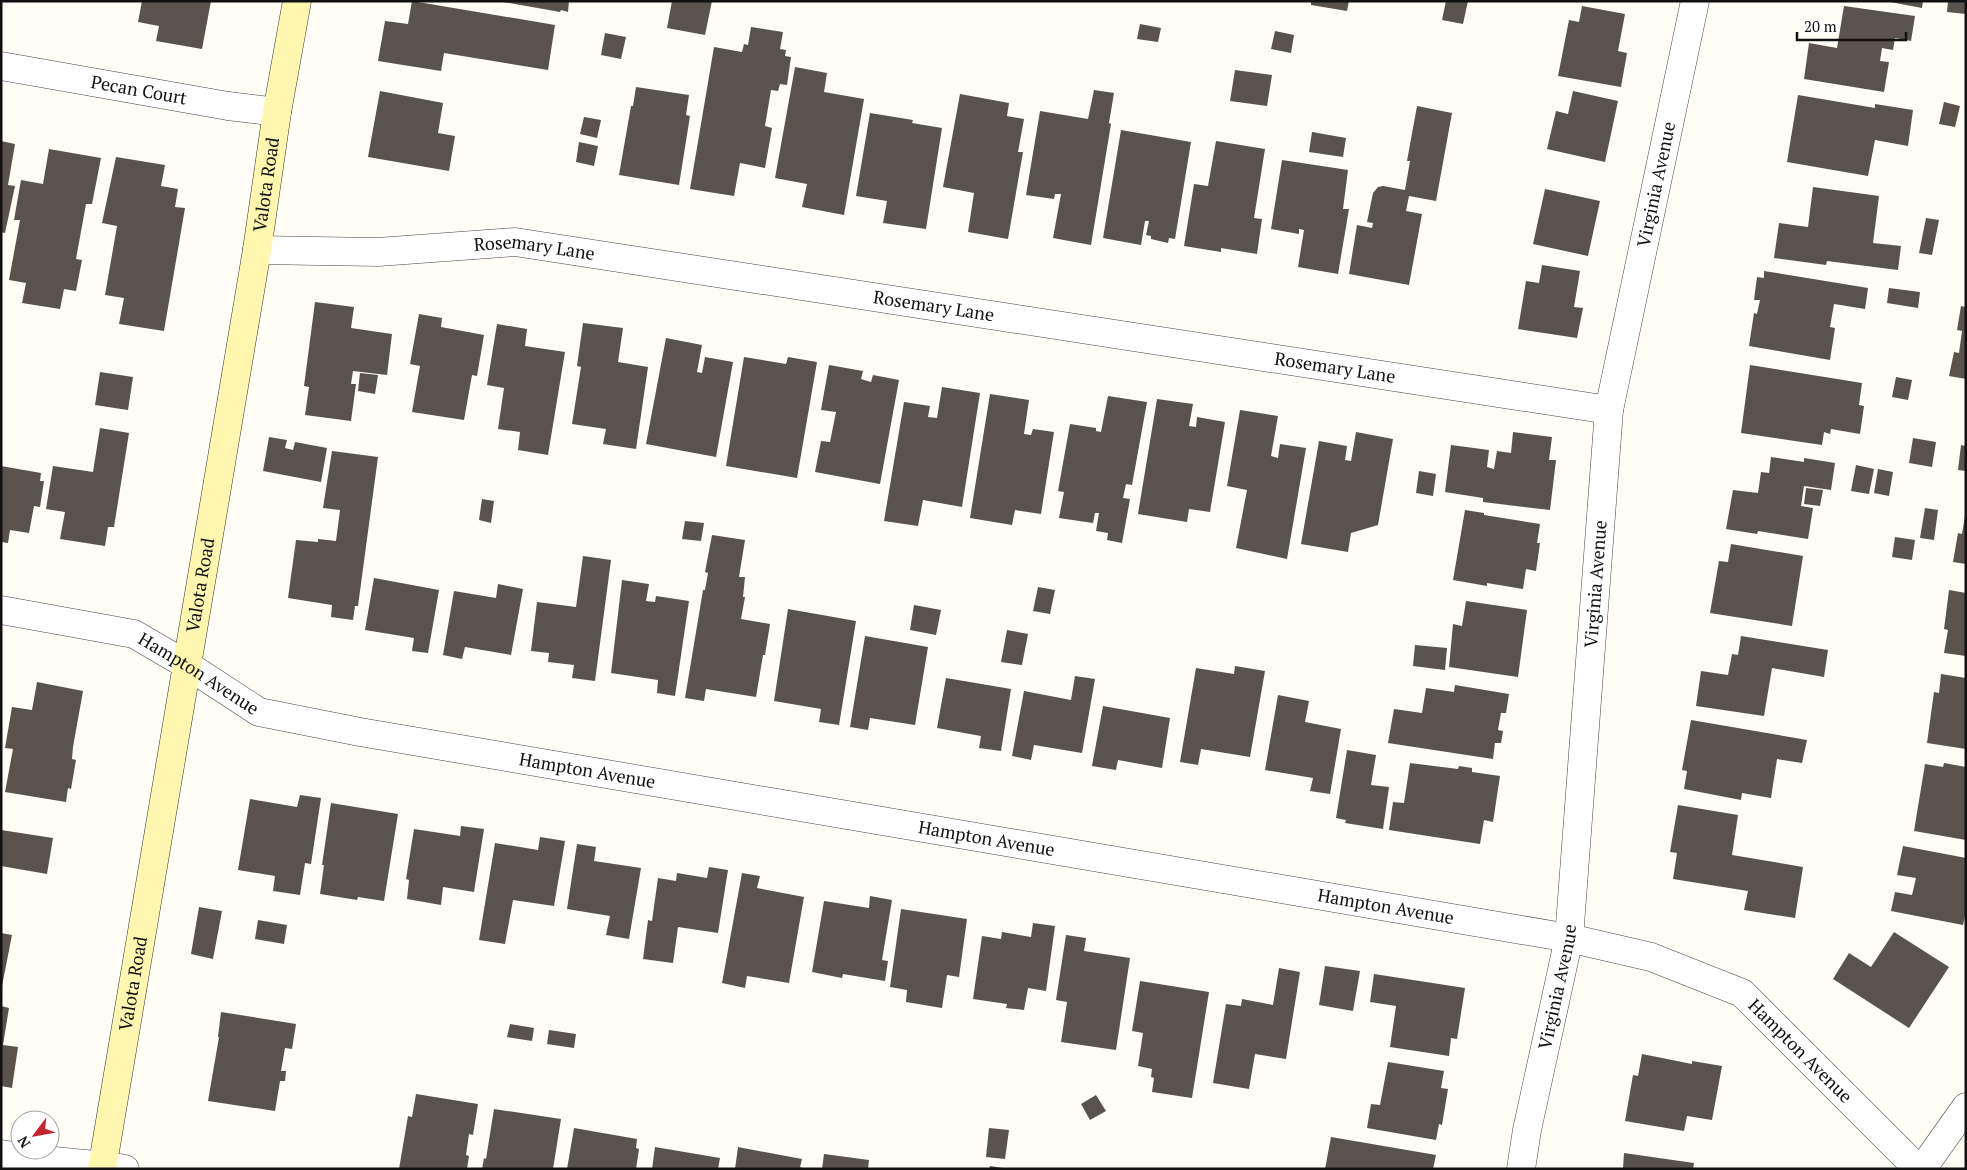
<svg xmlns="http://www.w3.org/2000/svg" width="1967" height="1170" font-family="'PT Serif',serif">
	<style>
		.building { fill: #5a524d }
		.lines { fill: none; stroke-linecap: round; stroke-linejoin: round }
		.street-casing { stroke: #444; stroke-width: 29 }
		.secondary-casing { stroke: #333; stroke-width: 29 }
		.street { stroke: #fff; stroke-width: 28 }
		.secondary { stroke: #fff6b0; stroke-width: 28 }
		.labels { text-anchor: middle; stroke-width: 5; stroke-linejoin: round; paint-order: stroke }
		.street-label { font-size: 18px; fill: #111; stroke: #fff }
	</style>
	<rect width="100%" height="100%" fill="#fffdf5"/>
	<path class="building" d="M142,1H211L202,49L156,41L159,26L138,22Z
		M412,1L555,25L548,70L444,53L441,71L378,61L385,21L408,24Z
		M498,1H569L568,12L561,10L560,12Z
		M672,1H712L705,35L667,28Z
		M1311,1H1349L1347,11L1311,5Z
		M1446,1H1468L1463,24L1442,20Z
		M1885,1H1923L1922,8Z
		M1948,1H1966V14L1947,12Z
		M1582,6L1625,14L1618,51L1627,53L1621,87L1558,76L1569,20L1579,22Z
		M1844,6L1915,16L1911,41L1895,38L1893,50L1882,48L1880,61L1889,62L1884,92L1804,79L1809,43L1837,48Z
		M1140,24L1161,28L1158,42L1137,39Z
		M751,27L783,32L780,49L786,50L785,56L791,57L787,85L780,84L778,91L771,90L765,126L772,128L765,168L740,163L734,196L690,189L714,47L742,52L744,44L748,45Z
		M1275,31L1294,35L1291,53L1271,49Z
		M605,33L626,37L621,59L601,55Z
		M795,67L827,73L824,92L864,99L844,215L802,207L807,184L775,178Z
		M1235,70L1272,75L1267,106L1230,101Z
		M636,87L689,95L686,115L690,116L679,185L619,175L631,106H633Z
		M1094,90L1114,93L1109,123L1111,124L1091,245L1053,238L1061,194H1055L1054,199L1026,195L1040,111L1088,119Z
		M380,91L443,103L438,133L455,136L449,171L368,157Z
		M1573,91L1618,101L1605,162L1547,149L1556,111L1568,114Z
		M960,94L1009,103L1007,116L1024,119L1018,152H1023L1008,239L968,232L974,193L943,187Z
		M1798,95L1875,108V104L1913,110L1908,146L1875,140L1868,176L1787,162Z
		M1944,102L1960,106L1955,127L1939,124Z
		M1417,106L1452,113L1436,201L1409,196L1406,211L1422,214L1409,285L1349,274L1357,225L1372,228L1373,223L1367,222L1373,193L1378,187L1383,186L1405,190L1410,161H1407Z
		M870,113L913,120L912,123L942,128L926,229L883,223L887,201L856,196Z
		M584,117L601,120L597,138L580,134Z
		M1121,130L1191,142L1175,239L1169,238L1168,243L1151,239V236L1146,235L1149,221H1145L1141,245L1103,238Z
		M1312,132L1346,138L1343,157L1309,152Z
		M1,141L15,144L8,185L15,186L5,233L1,232Z
		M1216,141L1265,149L1254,218L1262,219L1257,254L1221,248V252L1184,246L1194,184L1208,186Z
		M579,142L598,146L594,166L576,162Z
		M49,149L101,158L92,204H86L76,259L82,260L76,291L64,289L60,309L22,303L26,283L9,280L20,220H14L21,180L43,184Z
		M116,157L165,165L161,186L178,189L175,207L185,208L164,331L119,324L124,298L105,295L117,226L102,223Z
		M1282,160L1348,170L1343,209H1349L1338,274L1298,267L1304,230L1299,229V234L1271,229Z
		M1813,187L1879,196L1873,243L1901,246L1898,270L1827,261L1826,265L1774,258L1779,223L1808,227Z
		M1545,189L1600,201L1588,256L1533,244Z
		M1926,218L1939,220L1932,255L1919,253Z
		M1542,265L1580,271L1574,307L1583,308L1577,338L1518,329L1526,281L1539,283Z
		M1764,271L1868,288L1865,309L1834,304L1830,327L1835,328L1830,360L1749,346L1754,313L1757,314L1760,300H1754L1757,277L1764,278Z
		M1889,288L1920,292L1918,308L1887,303Z
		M315,302L354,307L351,328L392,334L387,375L353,371L351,384H356L351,421L305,415L309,387L304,386Z
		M1961,306L1966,307V379L1949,376L1954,352L1959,353L1962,331L1957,330Z
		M419,314L442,318L441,327L484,335L477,376L472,375L464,420L412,412L420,366L410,364Z
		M583,323L623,328L618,362L648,367L636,449L603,444L606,429L572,424L581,367L577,366Z
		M497,324L527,329L525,346L565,352L548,455L518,450L520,432L498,429L504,388L487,385Z
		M666,338L702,345L697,372L702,373L705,357L733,362L716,457L646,444Z
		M744,357L786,364L788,357L817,362L797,478L726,466Z
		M829,365L863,371L861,379L871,382L873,375L899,380L880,484L815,472L821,441L830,442L836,412L821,410Z
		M1750,365L1862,383L1859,405L1864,406L1860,434L1831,429L1830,434L1824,432L1822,445L1741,433Z
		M100,372L133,377L128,410L95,405Z
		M360,373L378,375L375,394L358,391Z
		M1896,377L1912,380L1908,400L1892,397Z
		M942,387L980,393L962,507L923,500L918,526L884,521L904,402L930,406L928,417L937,418Z
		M990,394L1029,400L1024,434L1031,435L1033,429L1054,432L1041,514L1015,510L1012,525L970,518Z
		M1108,396L1147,402L1132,485L1126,484L1123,498L1130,499L1122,543L1107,540L1108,533L1096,531L1099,513H1095L1093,523L1059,518L1064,492L1058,491L1070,424L1096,428V431L1101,432Z
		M1157,399L1193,404L1189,426L1196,427L1197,417L1225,422L1210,512L1189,509L1187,522L1138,514Z
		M1240,410L1278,416L1271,456L1278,458L1280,444L1306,448L1287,559L1236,548L1247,490L1227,486Z
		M100,428L129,433L114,527H108L105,546L60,539L65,512L46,509L53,466L93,472Z
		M1356,432L1393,439L1378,525L1351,533L1348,552L1301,544L1319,441L1347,446L1345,460L1351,461Z
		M1513,432L1552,437L1549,460H1556L1550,510L1483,502V498L1445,492L1451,445L1489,450L1487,467L1494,469L1497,451L1511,453Z
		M269,437L287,440L285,448L293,450L295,442L327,448L321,482L263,471Z
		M1913,438L1936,442L1932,467L1909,463Z
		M1961,445L1966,446V471L1958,470Z
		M332,451L378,457L358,606H355L353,620L331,617L332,605L288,598L296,540L318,542V539L336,541L340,510L323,508Z
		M1771,457L1804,462V458L1835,463L1831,490L1804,486L1801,506L1813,508L1808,539L1758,531L1757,534L1726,529L1733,490L1758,493L1761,472L1769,473Z
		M1856,465L1874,469L1869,494L1851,491Z
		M1,466L41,473L40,481H44L40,507L34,506L29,533L10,530L8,543L1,542Z
		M1878,469L1893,472L1889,496L1874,493Z
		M1419,471L1436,474L1433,496L1416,493Z
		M1806,488L1823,490L1820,506L1804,504Z
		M482,499L494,501L491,523L479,520Z
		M1925,508L1938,510L1934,540L1920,538Z
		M1465,510L1484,513V515L1540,524L1537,543H1540L1536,571L1526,569L1523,589L1487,583V586L1453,580Z
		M1965,516H1966V564L1953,562L1958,533L1962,534Z
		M685,521L704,523L701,541L682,539Z
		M712,535L745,540L739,577H745L743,597H745L741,619L770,624L765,655H763L756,697L706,689L704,701L685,698L703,590H705L708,573L705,572Z
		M1895,537L1915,540L1912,560L1892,557Z
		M1731,544L1803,556L1792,626L1710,613L1719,561L1728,562Z
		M583,556L611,560L595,681L572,678L574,665L548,662L549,653L531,651L537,602L576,607Z
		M374,578L439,590L428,653L412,651L414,638L365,630Z
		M622,580L649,584L646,601L655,602L656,596L689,601L675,696L657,693L658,680L611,673Z
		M498,584L523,589L511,655L465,647L462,659L443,655L454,591L496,598Z
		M1038,587L1055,590L1050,614L1033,611Z
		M1949,590L1966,593V656L1944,653L1948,630L1944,629Z
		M1466,601L1527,610L1518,677L1449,667L1453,624L1462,626Z
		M914,605L941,610L936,635L910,630Z
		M788,609L856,621L839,725L819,722L821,709L774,701Z
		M1007,630L1028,634L1022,665L1001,662Z
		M865,636L928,647L915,725L870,718L868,730L850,727Z
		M1741,636L1828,650L1824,677L1772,668L1764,716L1696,706L1701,671L1728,675L1732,654L1738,655Z
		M1415,645L1447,648L1445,670L1413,666Z
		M1235,666L1265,671L1250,757L1201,749L1198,765L1180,762L1196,668L1234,674Z
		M1941,674L1966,678V749L1927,743L1934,692L1939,693Z
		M1075,676L1095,679L1082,753L1034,745L1031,760L1012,756L1024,691L1071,700Z
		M946,678L1011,689L1001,751L979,748L981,736L937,728Z
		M37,682L83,691L73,747L72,759L76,760L71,789L68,788L66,802L5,792L13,749L5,748L12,707L32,710Z
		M1455,685L1509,694L1506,713H1501L1498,730L1503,731L1501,743H1495L1493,759L1388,743L1394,709L1422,713L1426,688L1454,692Z
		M1278,695L1309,701L1305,722L1341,729L1330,794L1310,791L1313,778L1265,770Z
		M1103,706L1170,718L1162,768L1118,760L1116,770L1092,766Z
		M1691,720L1807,740L1802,763L1777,759L1771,798L1742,793L1741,800L1684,789L1687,771L1682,770Z
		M1347,750L1376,755L1371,785L1389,787L1383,829L1345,823L1346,820L1336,818Z
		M1410,763L1458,769L1459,766L1472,768V772L1500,776L1493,822L1484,820L1480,844L1389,830L1393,802L1404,803Z
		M1944,763L1966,767V840L1914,831L1925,764L1943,767Z
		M300,795L321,798L311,864L305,863L300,895L273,891L275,876L238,870L250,799L297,807Z
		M331,803L398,814L384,901L358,897L357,900L320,894L324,865H322Z
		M1678,805L1738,815L1732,855L1803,867L1795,918L1744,910L1748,891L1673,879L1677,853L1670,852Z
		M461,826L484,829L474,892L443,887L441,905L407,899L409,880L406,879L414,829L460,836Z
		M1,830L53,838L47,874L1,866Z
		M540,837L565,841L554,906L513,900L505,944L479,940L495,843L538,850Z
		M577,844L596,847L594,861L641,868L629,939L606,935L610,916L567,909Z
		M1903,846L1966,858V912L1963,925L1891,911L1895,892L1912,895L1916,878L1897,875Z
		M709,867L728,870L718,933L678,927L673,963L643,959L648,920L652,921L658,878L676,881L677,873L707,878Z
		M742,873L760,876L757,888L804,897L789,983L747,976L745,988L722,983Z
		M870,896L892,900L882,960L888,961L885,981L843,974L842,978L812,972L824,901L869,908Z
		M199,907L222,911L213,959L191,954Z
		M901,909L967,919L959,977L947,975L942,1008L906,1002L907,990L890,987Z
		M258,920L287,925L284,944L255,939Z
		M1033,923L1055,926L1046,991L1028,988L1024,1010L1006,1008L1007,1004L973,999L982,936L1001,939L1002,932L1031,937Z
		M1894,932L1949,967L1909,1028L1833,979L1849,953L1871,967Z
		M1,933L12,935L2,986L1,985Z
		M1066,935L1086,938L1084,951L1130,958L1116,1050L1061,1042L1067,1002L1056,1000Z
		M1325,966L1360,971L1353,1011L1319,1005Z
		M1279,968L1300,972L1286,1059L1255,1054L1249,1089L1213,1083L1226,1004L1241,1006L1242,999L1273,1005Z
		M1374,974L1465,988L1457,1039L1451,1038L1449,1056L1390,1047L1396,1006L1370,1002Z
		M1140,981L1209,992L1192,1098L1152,1092L1154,1078L1151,1077L1152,1069L1138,1066L1143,1033L1132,1031Z
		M1,1006L9,1008L3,1045L18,1047L12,1088L1,1086Z
		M221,1012L296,1024L292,1049L285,1048L281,1071H286L285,1081H280L275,1111L208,1101L219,1037H218Z
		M510,1024L534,1028L532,1041L507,1037Z
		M549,1030L576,1034L574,1048L547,1044Z
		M1642,1054L1692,1064V1061L1722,1066L1712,1120L1687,1116L1684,1131L1625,1121L1633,1075L1638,1076Z
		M1388,1062L1444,1071L1441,1088L1448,1089L1442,1125L1439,1124L1436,1140L1367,1128L1371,1104L1380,1105Z
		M416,1094L478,1104L473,1135L469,1134L466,1155L469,1156L467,1169H399L408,1116L412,1117Z
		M1096,1095L1106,1111L1090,1120L1081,1104Z
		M494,1109L561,1119L553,1169H482L484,1158L486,1159Z
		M574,1128L637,1139L636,1148L639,1149L636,1169H567Z
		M989,1128L1009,1130L1005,1159L986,1157Z
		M1331,1137L1436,1155L1433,1169H1325Z
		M655,1147L720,1158L718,1169H652Z
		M738,1147L802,1159L800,1167L805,1169H735Z
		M1624,1153L1694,1163L1693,1169H1623Z
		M824,1154L869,1160L868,1169H822Z
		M990,1166L1003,1168V1169H989Z"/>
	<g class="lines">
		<g class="street-casing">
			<g id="street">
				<path id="s1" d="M1,66L228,106L277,112"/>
				<path id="s2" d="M257,250L378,252L515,242L1609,410"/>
				<path id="s3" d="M1,610L134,634L187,665L259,712L360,732L1569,938L1651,957L1742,993L1918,1169"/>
				<path d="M1,1154C42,1162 84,1162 125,1169"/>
				<path id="s4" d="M1521,1169L1527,1130L1569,938L1609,410L1695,1"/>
				<path d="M1922,1169L1966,1107"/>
			</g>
		</g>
		<g class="secondary-casing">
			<g id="secondary">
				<path id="s5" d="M102,1169L257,250L277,112L297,1"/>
			</g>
		</g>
		<use href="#street" class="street"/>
		<use href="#secondary" class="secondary"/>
	</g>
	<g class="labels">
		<g class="street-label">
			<text dy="6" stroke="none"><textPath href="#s1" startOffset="140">Pecan Court</textPath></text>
			<text dy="6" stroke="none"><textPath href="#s4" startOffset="996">Virginia Avenue</textPath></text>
			<text dy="6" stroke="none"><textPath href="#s5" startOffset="998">Valota Road</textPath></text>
			<text dy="6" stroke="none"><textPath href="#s2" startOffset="278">Rosemary Lane</textPath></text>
			<text dy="6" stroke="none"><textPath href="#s2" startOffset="682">Rosemary Lane</textPath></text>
			<text dy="6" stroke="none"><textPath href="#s2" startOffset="1088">Rosemary Lane</textPath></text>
			<text dy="6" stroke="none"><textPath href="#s4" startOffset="591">Virginia Avenue</textPath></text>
			<text dy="6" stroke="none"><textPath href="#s5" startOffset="592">Valota Road</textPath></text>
			<text dy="6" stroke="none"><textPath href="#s3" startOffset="211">Hampton Avenue</textPath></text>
			<text dy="6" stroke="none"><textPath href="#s3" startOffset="616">Hampton Avenue</textPath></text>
			<text dy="6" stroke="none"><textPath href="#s3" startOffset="1021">Hampton Avenue</textPath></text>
			<text dy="6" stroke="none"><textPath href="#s3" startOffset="1426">Hampton Avenue</textPath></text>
			<text dy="6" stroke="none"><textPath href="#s5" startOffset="188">Valota Road</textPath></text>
			<text dy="6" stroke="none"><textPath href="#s4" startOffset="186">Virginia Avenue</textPath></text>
			<text dy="6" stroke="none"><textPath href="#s3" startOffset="1876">Hampton Avenue</textPath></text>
		</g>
	</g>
	<rect width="1967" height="1170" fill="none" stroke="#111111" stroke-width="5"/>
	<g transform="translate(35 1135) rotate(238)"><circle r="24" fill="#ffffff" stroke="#a0a0a0"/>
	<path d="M0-4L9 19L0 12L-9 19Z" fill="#c4262e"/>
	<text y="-8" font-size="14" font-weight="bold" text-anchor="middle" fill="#111111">N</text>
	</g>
	<path d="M1797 32v8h109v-8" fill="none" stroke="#111111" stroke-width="2.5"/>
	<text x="1804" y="32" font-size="15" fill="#111111" stroke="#ffffff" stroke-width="4" paint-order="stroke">20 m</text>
</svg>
